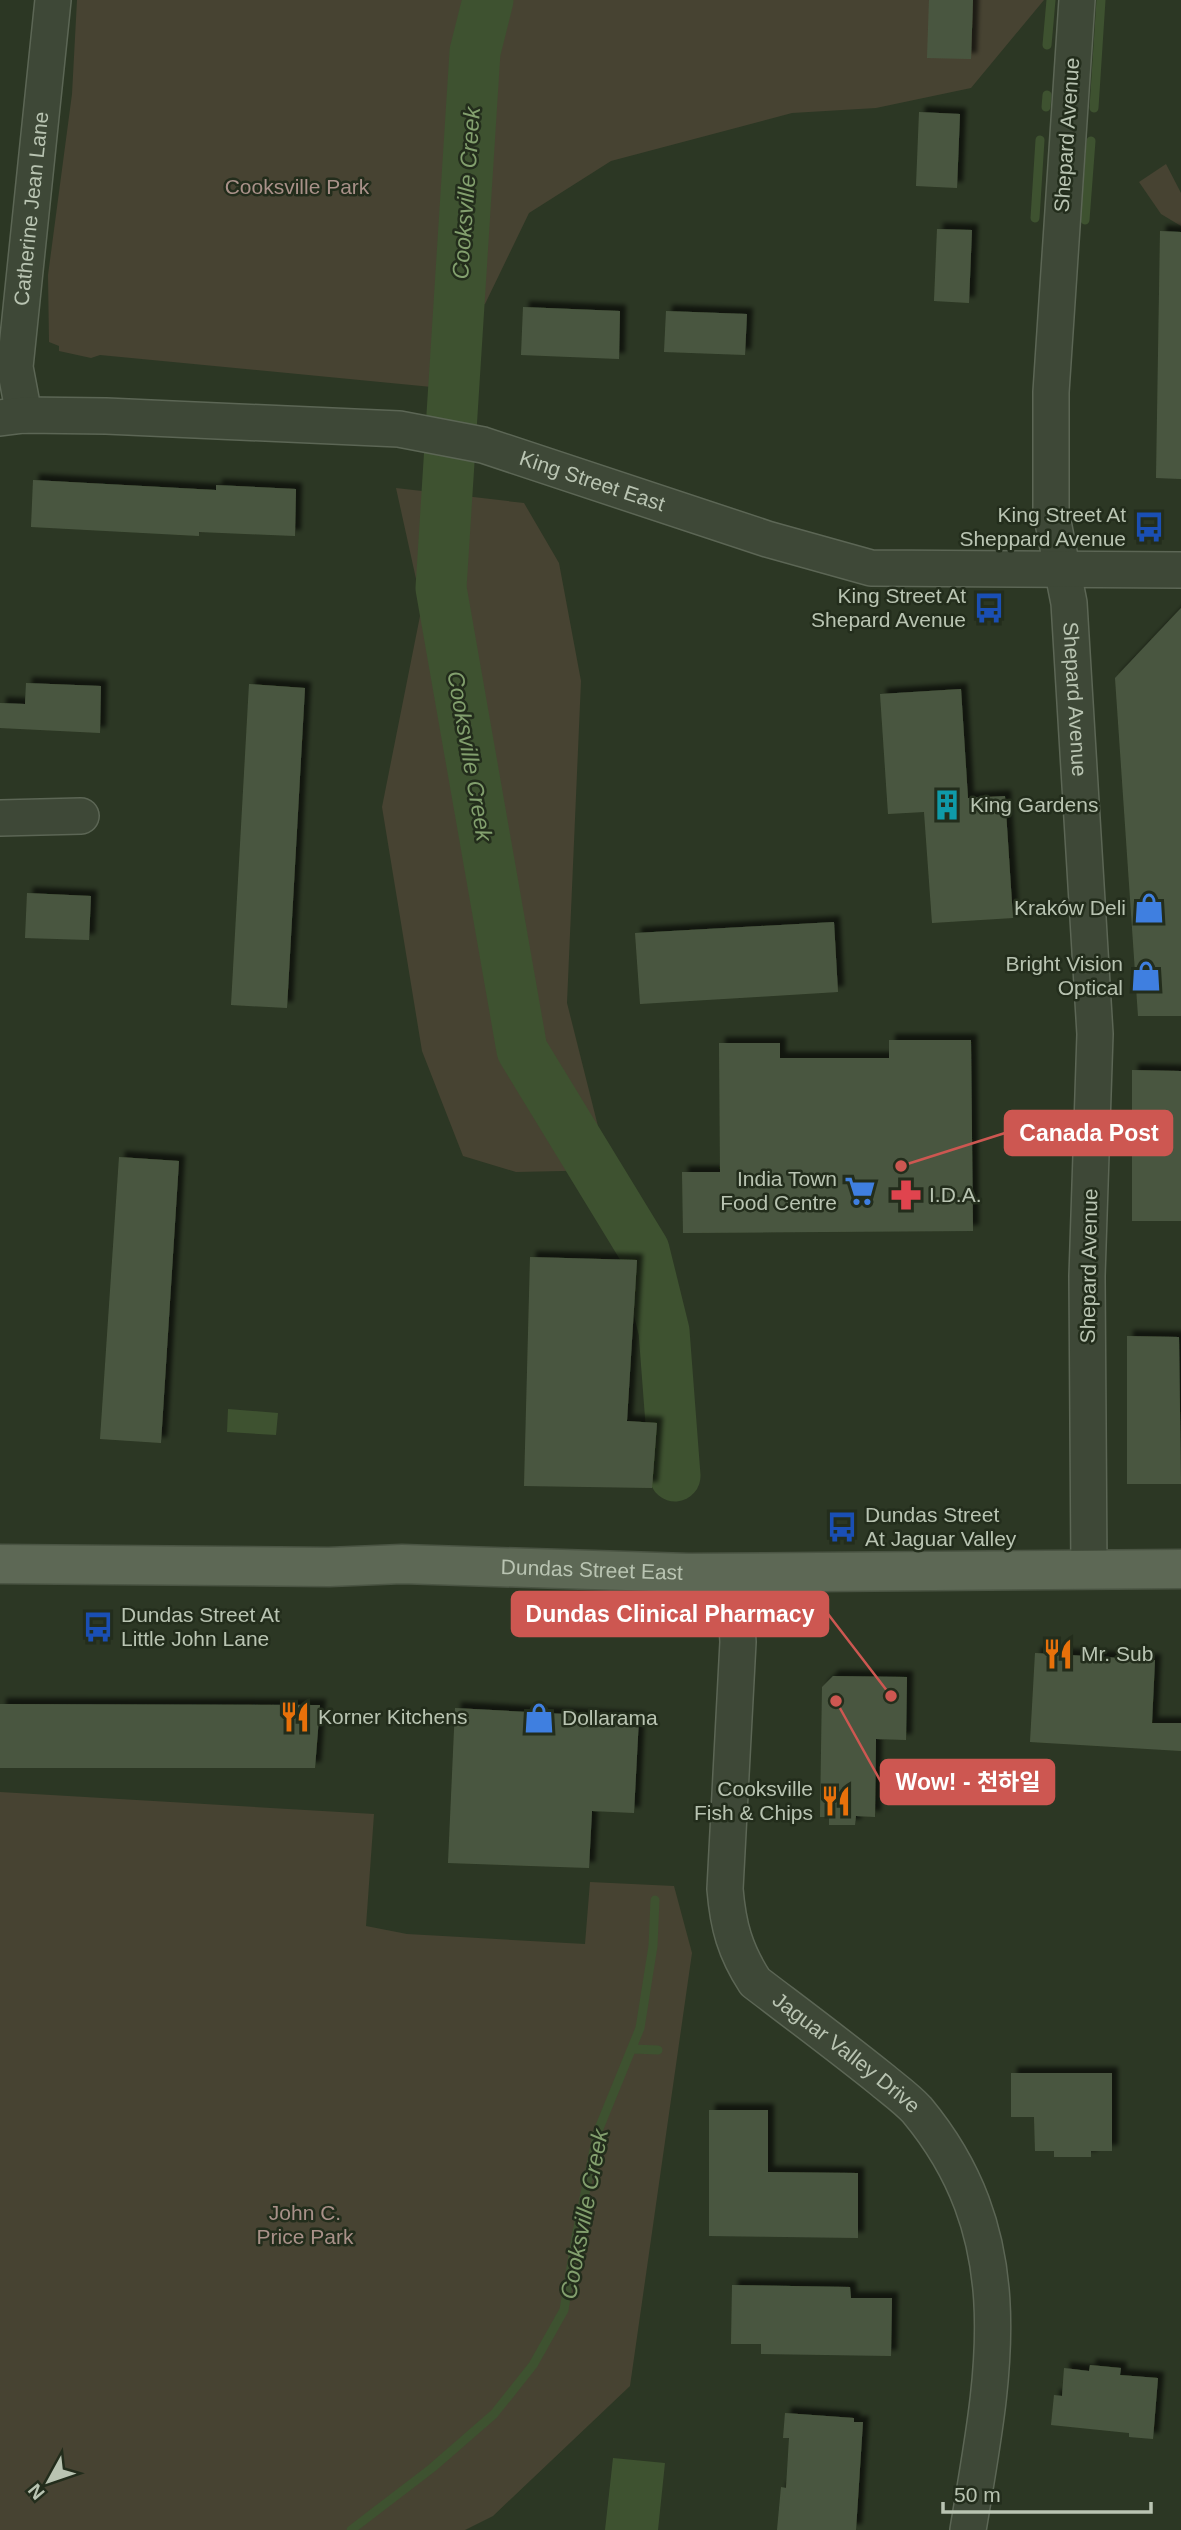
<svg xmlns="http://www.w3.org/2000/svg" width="1181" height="2530" font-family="Helvetica,'Noto Sans KR',sans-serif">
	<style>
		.green { fill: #474332 }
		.water { fill: #3e5230 }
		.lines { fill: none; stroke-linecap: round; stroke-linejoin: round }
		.stream { stroke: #3e5230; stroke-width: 9 }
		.river { stroke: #3e5230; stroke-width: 51 }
		.building { fill: #4a5740; filter: url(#shadow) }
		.minor-casing { stroke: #5c6655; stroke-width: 38 }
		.major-casing { stroke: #4a5443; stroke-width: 41 }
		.minor { stroke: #3e4837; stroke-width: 35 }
		.major { stroke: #5d6855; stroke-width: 38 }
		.labels { text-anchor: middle; stroke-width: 5; stroke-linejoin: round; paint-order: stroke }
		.street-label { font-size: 21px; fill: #b9c4b2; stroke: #232d1c }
		.park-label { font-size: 21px; fill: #a99189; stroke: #232d1c }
		.poi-label { font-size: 21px; fill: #b9c4b2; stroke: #232d1c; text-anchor: start }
		.water-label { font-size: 23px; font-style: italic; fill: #83a06e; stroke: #232d1c }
		.leader { fill: none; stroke: #cd5751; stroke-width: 2.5 }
		.callout-dot { fill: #cd5751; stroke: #232d1c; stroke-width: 2.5 }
		.callout { fill: #cd5751; stroke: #cd5751; stroke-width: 2.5 }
		.callout-label { font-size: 23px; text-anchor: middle; font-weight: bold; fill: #fff }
	</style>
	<defs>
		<filter id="shadow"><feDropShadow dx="6" dy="-6" stdDeviation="2" flood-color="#0009"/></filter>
	</defs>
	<rect width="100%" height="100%" fill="#2c3724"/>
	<path class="green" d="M77,0H1044L971,88L876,108L792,113L611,161L529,213L485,304L478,306L473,391L100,355L91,358L59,351V346L49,342L48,275L72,94Z
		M1166,164L1181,193V226L1161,214L1139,182Z
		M396,488L524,503L559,563L581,681L567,1003L609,1170L516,1172L463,1156L422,1051L382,807L422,606Z
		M0,1792L374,1814L366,1926L407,1934L585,1944L590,1882L674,1886L692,1953L630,2386L493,2516L465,2530H0Z"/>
	<path class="water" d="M228,1409L278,1413L276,1435L227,1432Z
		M613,2458L665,2463L658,2530H605Z"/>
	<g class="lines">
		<path class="stream" d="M1047,45L1051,0
			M1046,107L1047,95
			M1094,108L1101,0
			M1035,218L1040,140
			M1085,220L1091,141
			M633,2049L658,2050
			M351,2530L432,2468L494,2414L533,2365L564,2310L576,2237L598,2131L640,2028L653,1946L655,1900"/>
		<path class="river" d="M488,0L475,52L441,588L522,1050L644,1250L664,1331L675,1476"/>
	</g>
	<path class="building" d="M929,0H973L971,59L927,58Z
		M919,112L960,114L957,188L916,186Z
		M937,229L972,230L969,303L934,301Z
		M1160,231L1181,232V479L1156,478Z
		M523,307L620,311L619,359L521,355Z
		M666,311L747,314L745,355L664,352Z
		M33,480L216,490V485L296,489L295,536L199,532V536L31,527Z
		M1181,608V1016H1138L1115,678Z
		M26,683L101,686L100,733L0,728V703L25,704Z
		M249,684L305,688L287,1008L231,1005Z
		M961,689L968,798L1005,796L1013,918L932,923L924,812L888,814L880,694Z
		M27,893L91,896L89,940L25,938Z
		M834,922L838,992L640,1004L635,933Z
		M889,1040H971L973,1231L683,1233L682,1172H720L719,1043H780V1058H889Z
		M1132,1070L1181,1071V1221H1132Z
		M119,1157L179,1161L161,1443L100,1439Z
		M530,1257L637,1260L627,1421L657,1423L652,1488L524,1486Z
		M1127,1336L1179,1337L1181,1484H1127Z
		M1035,1653L1155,1660L1152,1723H1181V1751L1030,1742Z
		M833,1676L907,1677L906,1740L876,1739L875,1817L856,1816L855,1825H829V1817H820L822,1687Z
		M0,1704L320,1705L315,1768H0Z
		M455,1708L639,1718L634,1813L592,1811L589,1868L448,1863Z
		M1011,2073H1112V2151H1091V2157H1054V2151H1035L1034,2117H1011Z
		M709,2110H768V2172L858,2173V2238L709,2236Z
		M732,2285L850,2287L851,2298H892L891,2356L761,2354V2344H731Z
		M1090,2365L1121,2368L1120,2375L1158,2378L1153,2439L1129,2437V2433L1051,2425L1054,2395L1062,2396L1064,2368L1089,2371Z
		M785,2413L854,2418V2422H863L856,2530H777L781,2487L786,2488L789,2438H783Z"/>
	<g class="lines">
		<g class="minor-casing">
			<g id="minor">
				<path id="s1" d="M1077,0L1051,392V512L1069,603L1095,1034L1087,1276L1089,1569"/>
				<path id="s2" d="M24,415L15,367L53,0"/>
				<path id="s3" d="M0,418L24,415L106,416L399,429L483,445L767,539L871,568L1181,570"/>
				<path d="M0,818L81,816"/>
				<path id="s4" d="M734,1572L738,1642L725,1889C728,1926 735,1951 755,1982C797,2014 840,2046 881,2079C893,2089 907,2099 917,2110C1025,2240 993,2378 968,2530"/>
			</g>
		</g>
		<g class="major-casing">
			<g id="major">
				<path id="s5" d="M0,1564L329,1567L402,1564L688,1573L1181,1569"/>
			</g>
		</g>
		<use href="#minor" class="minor"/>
		<use href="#major" class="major"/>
	</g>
	<defs>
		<g id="bus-bare" transform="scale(2.415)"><path d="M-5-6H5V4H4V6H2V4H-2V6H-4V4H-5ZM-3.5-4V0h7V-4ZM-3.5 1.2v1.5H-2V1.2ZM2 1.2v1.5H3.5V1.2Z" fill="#1a4fb4" stroke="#232d1c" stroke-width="2.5" paint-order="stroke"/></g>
		<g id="building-bare" transform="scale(2.415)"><path d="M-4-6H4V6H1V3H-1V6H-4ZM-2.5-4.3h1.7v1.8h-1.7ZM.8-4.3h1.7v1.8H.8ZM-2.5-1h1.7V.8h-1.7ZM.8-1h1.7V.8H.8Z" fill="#0f9aa8" stroke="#232d1c" stroke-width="2.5" paint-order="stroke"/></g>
		<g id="shop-bare" transform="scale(2.415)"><path d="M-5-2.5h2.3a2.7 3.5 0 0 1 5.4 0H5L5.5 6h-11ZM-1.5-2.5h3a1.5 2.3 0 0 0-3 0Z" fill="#3f7fe0" stroke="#232d1c" stroke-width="2.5" paint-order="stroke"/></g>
		<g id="supermarket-bare" transform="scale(2.415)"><path d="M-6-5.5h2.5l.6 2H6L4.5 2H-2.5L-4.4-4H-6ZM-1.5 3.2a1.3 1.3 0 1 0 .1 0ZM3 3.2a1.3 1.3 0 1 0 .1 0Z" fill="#3f7fe0" stroke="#232d1c" stroke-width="2.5" paint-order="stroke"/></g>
		<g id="pharmacy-bare" transform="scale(2.415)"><path d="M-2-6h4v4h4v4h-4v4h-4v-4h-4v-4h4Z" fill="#e0444e" stroke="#232d1c" stroke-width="2.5" paint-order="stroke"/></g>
		<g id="restaurant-bare" transform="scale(2.415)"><path d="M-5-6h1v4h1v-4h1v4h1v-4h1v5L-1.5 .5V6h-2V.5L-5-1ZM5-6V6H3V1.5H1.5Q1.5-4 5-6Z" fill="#e8710a" stroke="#232d1c" stroke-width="2.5" paint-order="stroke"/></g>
	</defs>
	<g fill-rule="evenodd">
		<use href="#bus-bare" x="1149" y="527"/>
		<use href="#bus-bare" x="989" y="608"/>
		<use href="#building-bare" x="947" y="805"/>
		<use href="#shop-bare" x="1149" y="908"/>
		<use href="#shop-bare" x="1146" y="976"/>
		<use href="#supermarket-bare" x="860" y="1191"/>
		<use href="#pharmacy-bare" x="906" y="1195"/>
		<use href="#bus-bare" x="842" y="1527"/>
		<use href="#bus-bare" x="98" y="1627"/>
		<use href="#restaurant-bare" x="1058" y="1654"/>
		<use href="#restaurant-bare" x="295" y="1717"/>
		<use href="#shop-bare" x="539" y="1718"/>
		<use href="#restaurant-bare" x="836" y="1801"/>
	</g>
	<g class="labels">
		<g class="street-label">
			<text transform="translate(1067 135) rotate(-86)" y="7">Shepard Avenue</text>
			<text dy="7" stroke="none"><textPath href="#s2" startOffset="208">Catherine Jean Lane</textPath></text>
			<text dy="7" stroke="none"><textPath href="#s3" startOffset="600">King Street East</textPath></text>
			<text dy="7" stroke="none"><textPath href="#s1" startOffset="702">Shepard Avenue</textPath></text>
			<text transform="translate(1089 1266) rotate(-89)" y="7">Shepard Avenue</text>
			<text dy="7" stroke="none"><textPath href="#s5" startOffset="592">Dundas Street East</textPath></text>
			<text dy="7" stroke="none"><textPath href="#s4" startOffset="532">Jaguar Valley Drive</textPath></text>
		</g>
		<g class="park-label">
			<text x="297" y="194">Cooksville Park</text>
			<text x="305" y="2220">John C.<tspan x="305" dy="24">Price Park</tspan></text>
		</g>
		<g class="poi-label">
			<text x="1126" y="522" text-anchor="end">King Street At<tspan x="1126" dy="24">Sheppard Avenue</tspan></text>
			<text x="966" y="603" text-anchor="end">King Street At<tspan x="966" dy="24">Shepard Avenue</tspan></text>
			<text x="970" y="812">King Gardens</text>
			<text x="1126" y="915" text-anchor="end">Kraków Deli</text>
			<text x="1123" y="971" text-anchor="end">Bright Vision<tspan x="1123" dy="24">Optical</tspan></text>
			<text x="837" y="1186" text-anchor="end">India Town<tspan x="837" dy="24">Food Centre</tspan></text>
			<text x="929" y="1202">I.D.A.</text>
			<text x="865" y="1522">Dundas Street<tspan x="865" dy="24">At Jaguar Valley</tspan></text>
			<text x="121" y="1622">Dundas Street At<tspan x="121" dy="24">Little John Lane</tspan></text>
			<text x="1081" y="1661">Mr. Sub</text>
			<text x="318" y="1724">Korner Kitchens</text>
			<text x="562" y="1725">Dollarama</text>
			<text x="813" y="1796" text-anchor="end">Cooksville<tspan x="813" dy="24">Fish &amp; Chips</tspan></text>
		</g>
		<g class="water-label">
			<text transform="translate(466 193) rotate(-86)" y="8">Cooksville Creek</text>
			<text transform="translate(470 756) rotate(80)" y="8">Cooksville Creek</text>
			<text transform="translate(584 2214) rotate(-79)" y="8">Cooksville Creek</text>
		</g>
	</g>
	<path class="leader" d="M901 1166L1005 1133M891 1696L828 1614M836 1701L881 1782"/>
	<g class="callout-dot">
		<circle cx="901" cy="1166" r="7"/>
		<circle cx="891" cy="1696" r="7"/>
		<circle cx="836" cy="1701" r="7"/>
	</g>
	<g class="callout">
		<rect x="1005" y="1111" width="167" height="44" rx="7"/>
		<rect x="512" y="1592" width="316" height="44" rx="7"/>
		<rect x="881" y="1760" width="173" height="44" rx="7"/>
	</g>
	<g class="callout-label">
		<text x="1089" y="1141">Canada Post</text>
		<text x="670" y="1622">Dundas Clinical Pharmacy</text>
		<text x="968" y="1790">Wow! - 천하일</text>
	</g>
	<g transform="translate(49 2481) rotate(230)" stroke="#232d1c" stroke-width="5" paint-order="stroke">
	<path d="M0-5L12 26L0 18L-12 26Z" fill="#b9c4b2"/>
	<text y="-10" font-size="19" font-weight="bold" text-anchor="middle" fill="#b9c4b2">N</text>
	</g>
	<path d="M943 2502v10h208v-10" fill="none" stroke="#b9c4b2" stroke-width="3.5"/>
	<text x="954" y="2502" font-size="21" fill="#b9c4b2" stroke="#232d1c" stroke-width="5" paint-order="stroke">50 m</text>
</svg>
